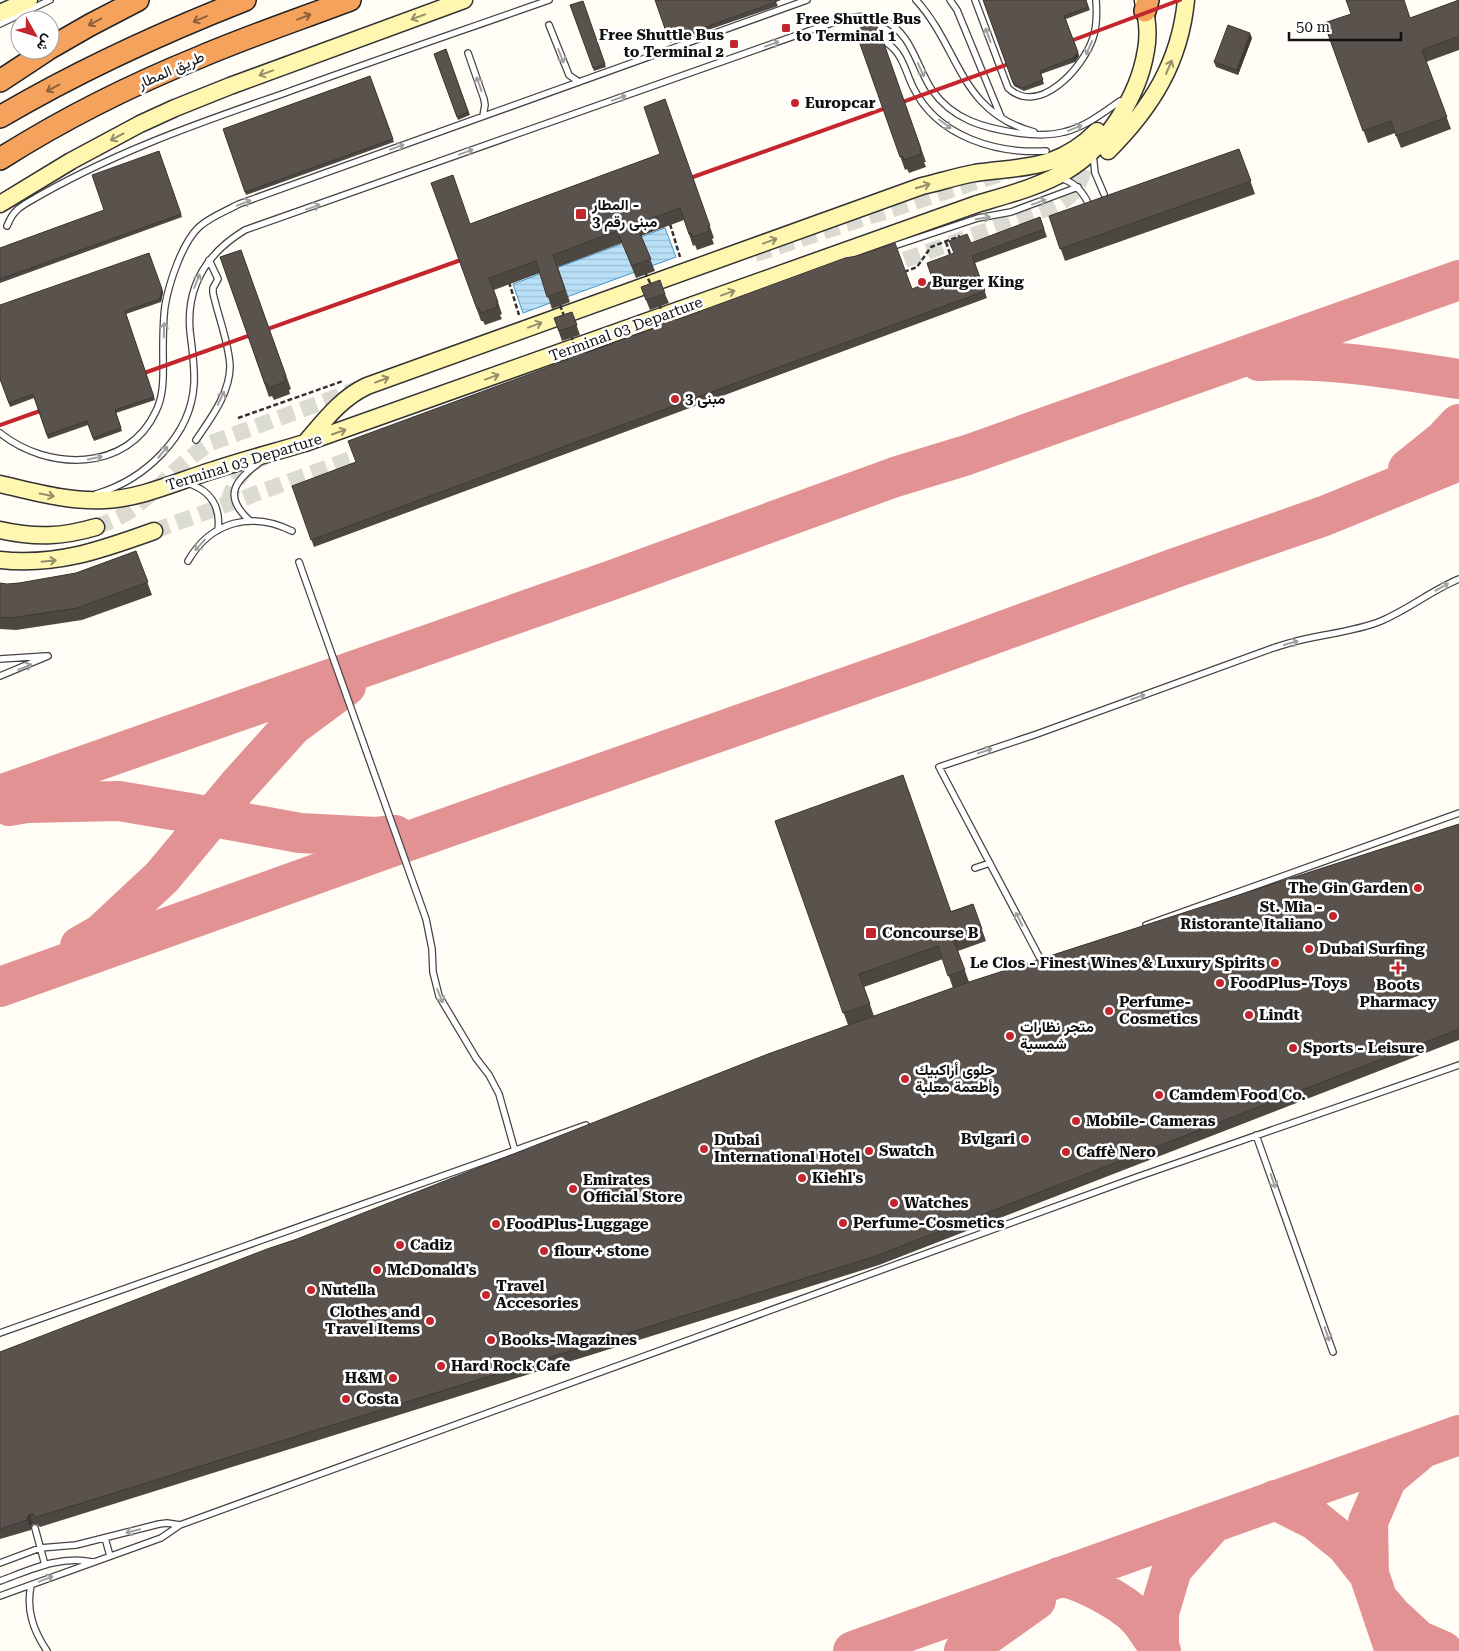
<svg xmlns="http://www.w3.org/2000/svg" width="1459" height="1651" font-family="'Roboto Serif',Vazirmatn,serif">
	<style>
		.water { fill: url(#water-rules); stroke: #3f96cf }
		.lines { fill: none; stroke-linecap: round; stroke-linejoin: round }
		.taxiway { stroke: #e29292; stroke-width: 40 }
		.secondary-tunnel { stroke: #dbdad3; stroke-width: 16; stroke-dasharray: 16 8; stroke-linecap: butt }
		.lane-casing { stroke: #444; stroke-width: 8 }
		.secondary-casing { stroke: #333; stroke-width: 19 }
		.highway-casing { stroke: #222; stroke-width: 24 }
		.path { stroke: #333; stroke-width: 2.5; stroke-dasharray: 5 2.5; stroke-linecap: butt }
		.lane { stroke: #fff; stroke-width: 5.5 }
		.secondary { stroke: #fff6b0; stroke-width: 16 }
		.highway { stroke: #f5a25d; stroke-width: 21 }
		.rail { stroke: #c4262e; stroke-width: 4 }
		.path-bridge { stroke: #333; stroke-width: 2.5; stroke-dasharray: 5 2.5; stroke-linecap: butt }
		.wall { fill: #4d4742; fill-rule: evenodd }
		.shaded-wall { fill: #3f3936 }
		.building { fill: #5a524d; stroke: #3f3936 }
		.oneway { stroke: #8e613b }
		.oneway2 { stroke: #948f68 }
		.oneway3 { stroke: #a0a0a0 }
		.poi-dot { fill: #c4262e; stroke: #fff; stroke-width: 2 }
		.labels { text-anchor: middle; stroke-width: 5; stroke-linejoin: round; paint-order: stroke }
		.poi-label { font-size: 15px; font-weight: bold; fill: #111; stroke: #fff; text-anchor: start }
		.street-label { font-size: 15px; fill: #111; stroke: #fff }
	</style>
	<defs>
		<pattern id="water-rules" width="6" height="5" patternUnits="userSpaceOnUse" patternTransform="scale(1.25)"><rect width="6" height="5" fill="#b9e0f7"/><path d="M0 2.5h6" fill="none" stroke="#9ebfd3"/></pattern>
	</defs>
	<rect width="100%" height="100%" fill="#fffdf5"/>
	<path class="water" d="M665,228L676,257L523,313L513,284Z"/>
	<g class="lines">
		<path class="taxiway" d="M1259,361C1327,357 1393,369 1459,379
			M1408,469L1444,440L1459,424
			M0,795L612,580L895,477L967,455L1459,280
			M9,806L27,803L119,801L196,814L300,833L376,837L395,835
			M80,946L101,934L162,877L237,787L292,726L346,686
			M0,987L400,844L923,660L1175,568L1324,516L1459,461
			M1275,1500L1315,1520L1346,1545L1369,1574
			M1059,1577C1080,1578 1124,1603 1138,1618C1146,1627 1152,1638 1159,1647
			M1382,1604L1392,1616L1418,1640L1443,1651
			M853,1651L1459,1435
			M964,1651L1036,1600
			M1161,1651L1159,1647V1613L1172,1569L1211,1525
			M1395,1651L1369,1574L1368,1522L1387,1478L1418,1452"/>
		<path class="secondary-tunnel" d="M755,254L1000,174
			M882,268L1055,206C1071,198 1080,186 1084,169
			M228,503C233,483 245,464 266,457
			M96,527C108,522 120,518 131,510C160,489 179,462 211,443L355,390
			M154,531L375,450"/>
		<g class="lane-casing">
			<path id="lane" d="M916,0C960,48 959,112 1034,132
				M950,0L957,10L1001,117
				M975,0L1008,88C1039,117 1083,68 1093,38C1097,26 1097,13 1096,0
				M0,24L50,0
				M549,25L569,75L579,82
				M887,43C904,55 905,72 914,89C938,137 997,154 1046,151
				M468,53L484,99L485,105L483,116
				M1093,154L1095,173L1104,194
				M1060,178C1074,182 1082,190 1088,203
				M7,226C11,216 15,210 25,204C107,155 195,124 285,93C373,61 461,31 549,0
				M891,247L978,218L1011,212L1078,187
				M0,433C47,471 128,473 156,411C165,393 163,371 163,351C163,336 163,321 165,306C169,283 182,243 199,227C210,217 226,211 239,204L807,0
				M196,440C211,418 230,393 230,366C229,343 218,316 213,293V288L218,279L209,260
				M187,483C210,490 221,506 218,530
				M96,494C144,480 191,437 194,384C195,366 192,349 190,331C186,285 207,253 245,230L817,28C837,22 862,10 883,20C912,33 916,66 932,90C953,120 984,128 1018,133C1033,135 1049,136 1064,132C1085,127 1103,113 1120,101
				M249,520C221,494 237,480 261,461
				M188,561C211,521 252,511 292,531
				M299,562L426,919L432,949L433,972L439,996L476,1058L489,1075L499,1094L515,1151
				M0,659L46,656
				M0,676L48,656
				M975,868L990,863
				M1146,925L1459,813
				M1042,962L939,767L1037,734L1273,648C1286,644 1298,640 1310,638C1334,633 1359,630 1381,621C1409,609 1432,590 1459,579
				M1256,1135L1333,1352
				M0,1333L586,1125
				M35,1528L45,1565
				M105,1538L110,1556
				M0,1563L40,1548L76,1545L159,1524L167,1523L180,1525
				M0,1581C30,1570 60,1555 92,1562
				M31,1585C26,1610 33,1630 47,1651
				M0,1596L161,1538L180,1525L1137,1177L1459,1065"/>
		</g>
		<g class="secondary-casing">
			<path id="secondary" d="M0,13L29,0
				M1108,151C1152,107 1180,62 1186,0
				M0,204L71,161L140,124L175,108L230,86L464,0
				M305,443C324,421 341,398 367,386L922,186C940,182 958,176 975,173C1025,166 1058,170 1097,131
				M0,484C35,492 69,502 105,500C143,498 178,481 214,470C244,460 275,452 305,443L977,204C1007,195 1039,187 1066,171C1106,148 1139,95 1146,50C1149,35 1147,15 1143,1
				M0,530C35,538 62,537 96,527
				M0,560C57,566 101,550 154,531"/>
		</g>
		<g class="highway-casing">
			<path id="highway" d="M1145,11L1148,0
				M50,48L90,25L138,0
				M0,81L47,50
				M0,117C78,71 161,33 245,0
				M0,159C63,119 131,85 200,57C249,36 300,19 350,0"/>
		</g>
		<path class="path" d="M670,224L680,257
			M946,242L951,257
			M904,272L917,267L931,247L960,236
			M509,282L519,315
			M238,418L343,381"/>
		<use href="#lane" class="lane"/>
		<use href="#secondary" class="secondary"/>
		<use href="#highway" class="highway"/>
		<path class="rail" d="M1060,45L1180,0
			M679,182L1020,60
			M133,377L472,256
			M0,425L51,407"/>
		<path class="path-bridge" d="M645,272L651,285
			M659,304L665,320
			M560,305L564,316
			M571,335L576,351"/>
	</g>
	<path class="wall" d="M655,0H781L776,2L778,6L670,43Z
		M983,0H1086L1090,10L1066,19L1079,56L1075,62L1041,74L1044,84L1024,91L1014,86Z
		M1459,0V50L1426,62L1451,129L1401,148L1395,133L1368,143L1324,23L1410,18Z
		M583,1L606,67L594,71L570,5Z
		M876,22L926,162H924L926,167L909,173L907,169L905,170L855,30Z
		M1252,38L1238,75L1216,67L1214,62Z
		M446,49L470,115L458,120L434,54Z
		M370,76L394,142L246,195L223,129Z
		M665,99L714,238L712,239L714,244L697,250L695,245L693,246L684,220L641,236L655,271L636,278L622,243L558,267L570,302L552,309L540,273L494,290L502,314L500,315L502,319L485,325L483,321H481L431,183L470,224L660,154Z
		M1239,149L1255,194L1065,261L1049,216Z
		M159,151L182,217L0,283V248L104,210Z
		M1040,217L1047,237L975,263L987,298L314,547L292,486L356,462L568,360L676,320L912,289L933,281L954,253L971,243Z
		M241,250L291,389L289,390L290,394L274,400L272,396L269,397L220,257Z
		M149,253L163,292L161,302L126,314L155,400L116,413L122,431L94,441L88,425L48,439L34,398L10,407L0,379Z
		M641,287L665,294L669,303L650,310Z
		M572,312L580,335L562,341L554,318Z
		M136,551L152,595L82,620L16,630L0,629V583L7,584L19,583L76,573Z
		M775,821L951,911L973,904L986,941L958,951L969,982L1459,824V1040L879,1265L72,1517L40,1527L37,1524H33L31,1526V1530L0,1539V1352L297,1239L848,1025ZM943,959L953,988L874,1016L864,987Z"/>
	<path class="shaded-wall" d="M1250,33L1252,38L1238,75L1237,70Z
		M1078,52L1079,56L1075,62L1073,58Z
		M162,289L163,292L161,302L160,299Z
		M30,1514L33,1524L31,1526V1530L27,1520V1517Z"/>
	<path class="building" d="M655,0H776V2L669,40Z
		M983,0H1086L1088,7L1064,16L1078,52L1073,58L1040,71L1043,80L1022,88L1013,83Z
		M1346,0H1404L1410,18L1459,0V36L1422,50L1447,117L1396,136L1391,121L1363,131L1324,23L1351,14Z
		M583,1L605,64L593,68L570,5Z
		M876,22L878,31L881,35L921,149L920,150L921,154L904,160L903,156L900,157L855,30Z
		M1228,25L1250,33L1237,70L1214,62Z
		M446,49L468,112L457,117L434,54Z
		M370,76L393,139L245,192L223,129Z
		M665,99L710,226L708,227L709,231L693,237L691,233L689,234L680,208L636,224L651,259L632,266L617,231L553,255L565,290L547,297L536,261L489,278L498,302H496L497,307L481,313L479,308L477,309L431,183L453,175L470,224L660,154L644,107Z
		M1239,149L1251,181L1060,249L1049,216Z
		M159,151L181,214L0,279V248L104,210L92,175Z
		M1040,217L1044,229L972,256L985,291L311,540L292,486L356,462L348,441L568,360L565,353L584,346L586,353L657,327L655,321L674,314L676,320L845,258L857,256L895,243L912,289L933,281L927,263L954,253L949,241L967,234L971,243Z
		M241,250L286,376L284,377L286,381L269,388L267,383L265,384L220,257Z
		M149,253L162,289L160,299L125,311L154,397L115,410L121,428L93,438L87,421L47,435L33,394L9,403L0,379V305Z
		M660,280L665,294L646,300L641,287Z
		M572,312L577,325L559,331L554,318Z
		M136,551L148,582L77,608L11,618L0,617V583L7,584L19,583L76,573Z
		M903,775L951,912L973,904L982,929L953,939L965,970L948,976L938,946L859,974L870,1004L843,1013L775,821Z
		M1459,824V1029L876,1256L69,1507L36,1517L33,1514H30L27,1517V1520L0,1529V1352L267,1249L297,1239L768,1054L969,982Z"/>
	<defs><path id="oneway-shaft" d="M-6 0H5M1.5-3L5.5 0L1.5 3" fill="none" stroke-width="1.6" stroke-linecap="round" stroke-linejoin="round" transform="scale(1.25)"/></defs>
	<g class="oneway">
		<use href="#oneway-shaft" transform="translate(304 17) rotate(-21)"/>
		<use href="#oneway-shaft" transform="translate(200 19) rotate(157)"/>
		<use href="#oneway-shaft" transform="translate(95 22) rotate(152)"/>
		<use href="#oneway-shaft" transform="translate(53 88) rotate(152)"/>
	</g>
	<g class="oneway2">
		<use href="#oneway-shaft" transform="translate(418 17) rotate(160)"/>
		<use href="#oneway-shaft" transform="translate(1169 67) rotate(-67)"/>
		<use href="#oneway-shaft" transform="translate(266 73) rotate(160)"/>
		<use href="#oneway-shaft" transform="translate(117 137) rotate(152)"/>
		<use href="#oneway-shaft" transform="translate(923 186) rotate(-17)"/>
		<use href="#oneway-shaft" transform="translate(770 241) rotate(-20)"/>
		<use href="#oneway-shaft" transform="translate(728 293) rotate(-20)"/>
		<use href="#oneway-shaft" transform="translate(535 325) rotate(-20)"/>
		<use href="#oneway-shaft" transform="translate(492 377) rotate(-20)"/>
		<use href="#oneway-shaft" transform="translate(382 380) rotate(-21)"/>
		<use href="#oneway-shaft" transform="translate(339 432) rotate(-19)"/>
		<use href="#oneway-shaft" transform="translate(47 495) rotate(12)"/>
		<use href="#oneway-shaft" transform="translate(49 561) rotate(-6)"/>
	</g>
	<g class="oneway3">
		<use href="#oneway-shaft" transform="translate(988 35) rotate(-110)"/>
		<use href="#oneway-shaft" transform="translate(772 44) rotate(-20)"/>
		<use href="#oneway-shaft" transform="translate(1089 48) rotate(114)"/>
		<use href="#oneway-shaft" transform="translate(561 56) rotate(68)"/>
		<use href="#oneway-shaft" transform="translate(921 70) rotate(65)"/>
		<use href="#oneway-shaft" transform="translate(479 84) rotate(-110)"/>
		<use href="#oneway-shaft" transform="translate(619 98) rotate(-20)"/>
		<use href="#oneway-shaft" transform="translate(945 124) rotate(37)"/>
		<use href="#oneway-shaft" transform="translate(1075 128) rotate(-22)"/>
		<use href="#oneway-shaft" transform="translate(397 147) rotate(-20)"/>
		<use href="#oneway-shaft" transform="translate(466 152) rotate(-20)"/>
		<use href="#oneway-shaft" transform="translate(1039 202) rotate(-20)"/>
		<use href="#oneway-shaft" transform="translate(244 203) rotate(-21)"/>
		<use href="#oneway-shaft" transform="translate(313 207) rotate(-20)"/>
		<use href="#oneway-shaft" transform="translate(983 218) rotate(-10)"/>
		<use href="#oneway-shaft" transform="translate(197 281) rotate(-68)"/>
		<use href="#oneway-shaft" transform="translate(164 330) rotate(-88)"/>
		<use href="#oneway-shaft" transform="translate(221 398) rotate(-65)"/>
		<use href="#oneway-shaft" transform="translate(163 452) rotate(-50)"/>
		<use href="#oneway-shaft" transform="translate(95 458) rotate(-11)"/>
		<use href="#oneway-shaft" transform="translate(200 545) rotate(132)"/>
		<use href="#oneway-shaft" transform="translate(1442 587) rotate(-29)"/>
		<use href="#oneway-shaft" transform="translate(1291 643) rotate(-16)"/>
		<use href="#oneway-shaft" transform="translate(25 667) rotate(-22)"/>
		<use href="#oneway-shaft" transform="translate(1138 697) rotate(-20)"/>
		<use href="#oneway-shaft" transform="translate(985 751) rotate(-19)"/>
		<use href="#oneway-shaft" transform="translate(1019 919) rotate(-117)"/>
		<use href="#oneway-shaft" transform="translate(440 996) rotate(68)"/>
		<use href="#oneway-shaft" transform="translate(1273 1181) rotate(71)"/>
		<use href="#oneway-shaft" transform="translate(1327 1334) rotate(71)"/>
		<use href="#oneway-shaft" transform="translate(133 1531) rotate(166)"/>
		<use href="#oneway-shaft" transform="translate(46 1579) rotate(-21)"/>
	</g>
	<g class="poi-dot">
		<rect x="781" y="23" width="10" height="10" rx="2.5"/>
		<rect x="729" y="39" width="10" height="10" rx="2.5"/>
		<circle cx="795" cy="103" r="5"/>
		<rect x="575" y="208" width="12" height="12" rx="2.5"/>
		<circle cx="922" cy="282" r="5"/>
		<circle cx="675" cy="399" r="5"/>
		<circle cx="1418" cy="888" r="5"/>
		<circle cx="1333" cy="916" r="5"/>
		<rect x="865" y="927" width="12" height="12" rx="2.5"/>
		<circle cx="1309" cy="949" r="5"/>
		<circle cx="1275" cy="963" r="5"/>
		<path d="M1395.5 960.5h5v5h5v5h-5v5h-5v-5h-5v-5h5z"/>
		<circle cx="1220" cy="983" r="5"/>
		<circle cx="1109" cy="1011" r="5"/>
		<circle cx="1249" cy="1015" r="5"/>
		<circle cx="1010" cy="1036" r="5"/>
		<circle cx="1293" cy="1048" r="5"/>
		<circle cx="905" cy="1079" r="5"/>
		<circle cx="1159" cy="1095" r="5"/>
		<circle cx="1076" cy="1121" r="5"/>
		<circle cx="1025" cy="1139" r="5"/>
		<circle cx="704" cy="1149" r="5"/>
		<circle cx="869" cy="1151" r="5"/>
		<circle cx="1066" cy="1152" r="5"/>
		<circle cx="802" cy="1178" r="5"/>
		<circle cx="573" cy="1189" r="5"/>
		<circle cx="894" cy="1203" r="5"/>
		<circle cx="843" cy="1223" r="5"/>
		<circle cx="496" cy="1224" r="5"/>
		<circle cx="400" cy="1245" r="5"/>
		<circle cx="544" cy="1251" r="5"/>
		<circle cx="377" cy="1270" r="5"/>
		<circle cx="311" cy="1290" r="5"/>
		<circle cx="486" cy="1295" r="5"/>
		<circle cx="430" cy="1321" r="5"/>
		<circle cx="491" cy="1340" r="5"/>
		<circle cx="441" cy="1366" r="5"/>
		<circle cx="393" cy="1378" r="5"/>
		<circle cx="346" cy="1399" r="5"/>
	</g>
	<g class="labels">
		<g class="poi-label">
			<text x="796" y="24">Free Shuttle Bus<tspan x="796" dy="17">to Terminal 1</tspan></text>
			<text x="724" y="40" text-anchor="end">Free Shuttle Bus<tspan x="724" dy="17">to Terminal 2</tspan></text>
			<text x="805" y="108">Europcar</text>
			<text x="592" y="210">المطار -<tspan x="592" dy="17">مبنى رقم 3</tspan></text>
			<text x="932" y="287">Burger King</text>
			<text x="685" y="404">مبنى 3</text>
			<text x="1408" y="893" text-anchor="end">The Gin Garden</text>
			<text x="1323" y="912" text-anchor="end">St. Mia -<tspan x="1323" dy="17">Ristorante Italiano</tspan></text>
			<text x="882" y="938">Concourse B</text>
			<text x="1319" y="954">Dubai Surfing</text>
			<text x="1265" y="968" text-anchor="end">Le Clos - Finest Wines &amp; Luxury Spirits</text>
			<text x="1230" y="988">FoodPlus- Toys</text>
			<text x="1398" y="990" text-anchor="middle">Boots<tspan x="1398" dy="17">Pharmacy</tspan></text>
			<text x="1119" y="1007">Perfume-<tspan x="1119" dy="17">Cosmetics</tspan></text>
			<text x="1259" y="1020">Lindt</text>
			<text x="1020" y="1032">متجر نظارات<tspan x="1020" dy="17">شمسية</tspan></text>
			<text x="1303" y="1053">Sports - Leisure</text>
			<text x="915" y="1075">حلوى أراكبيك<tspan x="915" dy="17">وأطعمة معلبة</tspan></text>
			<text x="1169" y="1100">Camdem Food Co.</text>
			<text x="1086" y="1126">Mobile- Cameras</text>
			<text x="1015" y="1144" text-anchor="end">Bvlgari</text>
			<text x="714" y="1145">Dubai<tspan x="714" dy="17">International Hotel</tspan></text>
			<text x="879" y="1156">Swatch</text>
			<text x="1076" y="1157">Caffè Nero</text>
			<text x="812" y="1183">Kiehl's</text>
			<text x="583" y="1185">Emirates<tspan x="583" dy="17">Official Store</tspan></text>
			<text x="904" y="1208">Watches</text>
			<text x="853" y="1228">Perfume-Cosmetics</text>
			<text x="506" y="1229">FoodPlus-Luggage</text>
			<text x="410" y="1250">Cadiz</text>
			<text x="554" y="1256">flour + stone</text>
			<text x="387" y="1275">McDonald's</text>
			<text x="496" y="1291">Travel<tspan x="496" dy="17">Accesories</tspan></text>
			<text x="321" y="1295">Nutella</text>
			<text x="420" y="1317" text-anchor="end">Clothes and<tspan x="420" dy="17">Travel Items</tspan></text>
			<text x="501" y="1345">Books-Magazines</text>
			<text x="451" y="1371">Hard Rock Cafe</text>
			<text x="383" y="1383" text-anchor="end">H&amp;M</text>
			<text x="356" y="1404">Costa</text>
		</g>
		<g class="street-label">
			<text transform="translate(171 70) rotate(-24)" y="5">طريق المطار</text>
			<text transform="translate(626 329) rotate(-20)" y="5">Terminal 03 Departure</text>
			<text transform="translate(244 462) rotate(-17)" y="5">Terminal 03 Departure</text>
		</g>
	</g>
	<g transform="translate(35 35) rotate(129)"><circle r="24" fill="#ffffff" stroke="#a0a0a0"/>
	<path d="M0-4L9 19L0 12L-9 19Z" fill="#c4262e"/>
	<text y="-8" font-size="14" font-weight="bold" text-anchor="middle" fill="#111111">ش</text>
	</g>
	<path d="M1289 32v8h112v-8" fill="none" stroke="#111111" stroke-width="2.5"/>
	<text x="1296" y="32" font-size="15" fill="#111111" stroke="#ffffff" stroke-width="4" paint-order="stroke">50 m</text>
</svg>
